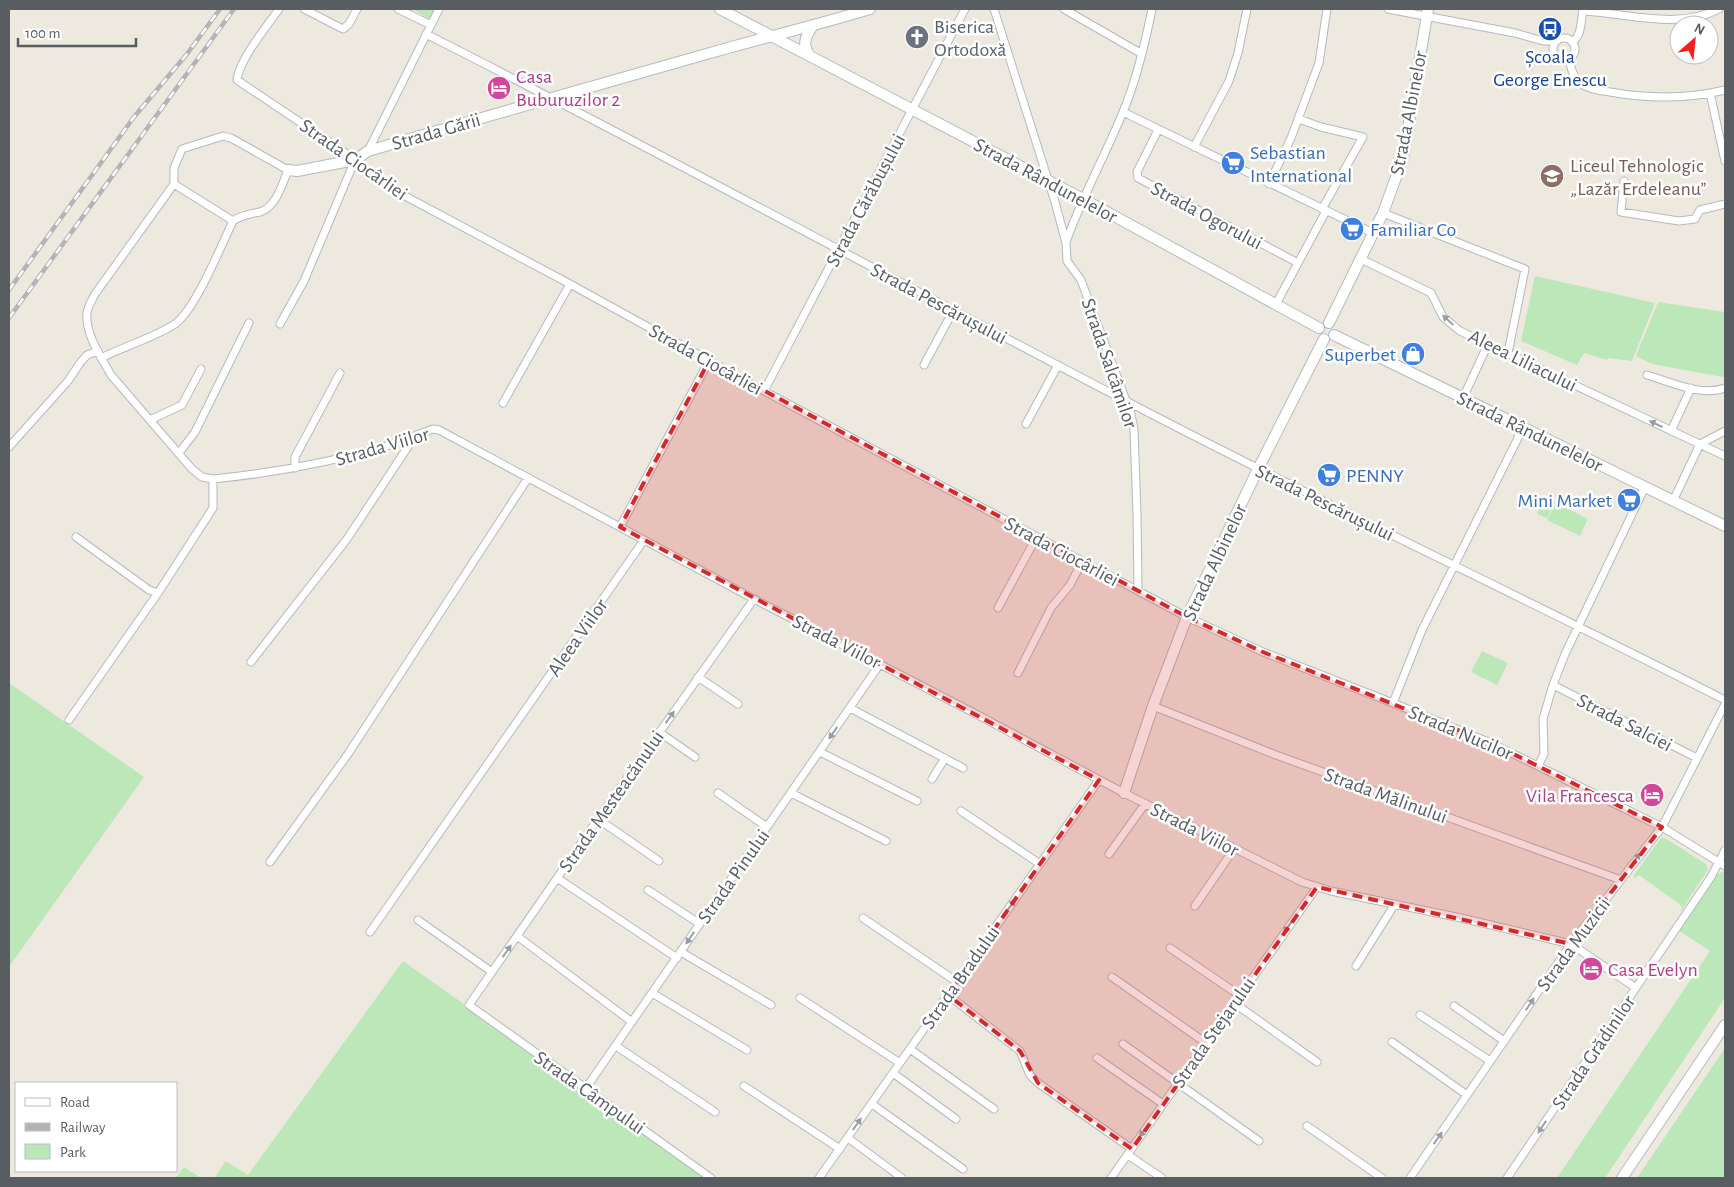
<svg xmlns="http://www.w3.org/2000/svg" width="1734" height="1187" font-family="'Alegreya Sans',sans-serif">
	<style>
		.green { fill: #bce7b9 }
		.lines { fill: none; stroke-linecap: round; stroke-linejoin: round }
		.street-casing { stroke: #b5b9bd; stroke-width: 9 }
		.secondary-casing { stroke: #b5bac0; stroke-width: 12 }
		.street { stroke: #fff; stroke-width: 7 }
		.secondary { stroke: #fff; stroke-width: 10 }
		.rail-casing { stroke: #b3b4b5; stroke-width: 4.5 }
		.rail { stroke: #fff; stroke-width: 2.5; stroke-dasharray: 8; stroke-linecap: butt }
		.oneway { fill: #9b9ea1 }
		.marked { fill: #d62828; fill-opacity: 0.2; stroke: #d62828; stroke-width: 4; stroke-dasharray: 10 6; stroke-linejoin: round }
		.labels { text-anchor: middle; stroke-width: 5; stroke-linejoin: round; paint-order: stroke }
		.worship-label { font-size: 20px; fill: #5b616d; stroke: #fff; text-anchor: start }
		.transit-label { font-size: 20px; fill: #164399; stroke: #fff }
		.hotel-label { font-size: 20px; fill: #b23c85; stroke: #fff; text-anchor: start }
		.street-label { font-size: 20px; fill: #585d62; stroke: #fff }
		.shop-label { font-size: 20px; fill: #366cbe; stroke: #fff; text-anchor: start }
		.education-label { font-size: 20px; fill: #785e54; stroke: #fff; text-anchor: start }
	</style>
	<rect width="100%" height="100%" fill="#ede9df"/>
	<path class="green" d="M412,9H436L431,20Z
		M1535,276L1655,303L1632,361L1608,358L1607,360L1584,353L1577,365L1521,341Z
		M1658,302L1725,312V376L1723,377L1652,364L1636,356Z
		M1545,498L1555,502L1547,518L1537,514Z
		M1556,503L1588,519L1580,536L1547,520Z
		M1482,651L1508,663L1497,685L1471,672Z
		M9,683L144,777L9,967Z
		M1661,838H1665L1706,864L1708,870L1680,912L1682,906L1639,875L1634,878V875Z
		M1724,871L1725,998L1605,1178H1557L1710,951L1678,930L1715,876Z
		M403,961L710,1178H214L226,1161L248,1175Z
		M1725,1048V1178H1637Z
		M184,1167L201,1178H175Z"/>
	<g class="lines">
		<g class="street-casing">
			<path id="street" d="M279,9C267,26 239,60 237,80L340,149L355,160L366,172L390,188L570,284L764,391L1187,617L1263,652L1393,703L1493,744L1662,827L1725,866
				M304,9L343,29L349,24L357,9
				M398,9L431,25
				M994,9L1055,202L1066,243L1067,261L1081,280L1131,414L1134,430L1137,514L1138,591
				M1064,9L1142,54
				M1388,9L1515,33L1543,41H1556
				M1583,11C1627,13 1677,30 1719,9
				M426,34C662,153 893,280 1128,402C1325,505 1527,599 1725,700
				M1553 49a11 11 0 1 1 22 0a11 11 0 1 1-22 0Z
				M1572,42C1582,36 1581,20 1583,9
				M1569,59C1571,68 1573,77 1580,83C1588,89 1600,91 1610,92C1649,99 1687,99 1725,90
				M1710,93L1725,161
				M1123,112L1373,233
				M1299,119L1321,127L1363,137L1322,209
				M1158,130L1137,172L1138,178L1298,263
				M1194,147L1229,81L1238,53L1247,9
				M368,151L439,9
				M1624,181L1621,212L1679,221L1695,219L1700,210L1725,204
				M174,184L233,221
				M1269,184L1291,138L1319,63L1327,9
				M1383,213L1525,269L1508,353
				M1066,242C1082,197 1105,156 1123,112C1137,79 1145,44 1152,9
				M1361,259L1431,293L1443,317L1460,331L1725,456
				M1276,304L1326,211
				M280,324L304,281L355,160
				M101,358C123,347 155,337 175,324C195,310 221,246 233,221C242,215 250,214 260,212C276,207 282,185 288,170L231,138L223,136L182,149L174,168V184L95,294C92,300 88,306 87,313C85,334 101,357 111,375L192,469L202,477L213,479C273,473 333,462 390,445C405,440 419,434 433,429L439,430L754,599L976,714L1124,793L1302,882L1331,891L1461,918L1571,944L1636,988
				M924,365L953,311
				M1647,375C1671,382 1701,397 1725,388
				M764,391L965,9
				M1463,398L1488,344
				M503,403L570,284
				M150,420L182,405L201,369
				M1026,424L1058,365
				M1671,431L1691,388
				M1700,444L1725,431
				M9,447L68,381L80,363L87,355L98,351
				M179,453L195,432L249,323
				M295,468V457L340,373
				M1673,501L1700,444
				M620,527L709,361
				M76,537L149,590L158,593
				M998,608L1036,538
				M251,662L347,539L415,436
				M1018,673L1051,608L1070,585L1082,562
				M698,677L738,704
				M1553,685L1697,758
				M1393,703L1422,630L1523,428
				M1153,706L1276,755L1621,880
				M850,708L963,768
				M69,720L158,593L213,508V479
				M659,732L695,757
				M820,752L917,801
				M1538,766L1544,754L1543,719L1553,685L1565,654L1645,487
				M932,779L945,758
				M718,793L767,827
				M791,793L886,841
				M961,811L1040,864
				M598,819L659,861
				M1109,854L1145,804
				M270,862L348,754L528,478
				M557,878L677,958
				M648,890L700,924
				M1195,906L1234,849
				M863,918L957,982
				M418,920L492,972
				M370,932L644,540
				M517,936L632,1022
				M1170,948L1239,995
				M681,952L771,1005
				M1356,966L1395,904
				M1112,977L1206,1043
				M652,993L747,1050
				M948,995L1020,1051L1030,1075L1038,1083L1132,1149
				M800,998L900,1063
				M1234,1003L1317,1062
				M1454,1006L1504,1041
				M1420,1015L1490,1061
				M1392,1042L1467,1095
				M1123,1044L1259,1141
				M616,1046L715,1112
				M910,1049L994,1109
				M1097,1058L1163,1104
				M893,1073L956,1119
				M744,1086L840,1149
				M586,1088L880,664
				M872,1104L963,1169
				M1307,1126L1382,1178
				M848,1138L902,1178
				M1128,1155L1162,1178
				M711,1178L469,1005L598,819L754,599
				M819,1178L1099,780
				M1111,1178L1317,887
				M1410,1178L1571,944L1662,827L1725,704
				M1507,1178L1711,877L1725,850"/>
		</g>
		<g class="secondary-casing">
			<path id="secondary" d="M720,9L1083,199L1319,328
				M810,56C802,45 805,37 812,27
				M288,170L297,171L355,160L368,151C482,118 595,85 710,53C763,38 817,25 870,9
				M1329,323L1383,213L1403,158L1428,9
				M1334,335L1725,526
				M1124,793L1153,706L1187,617L1258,469L1324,339
				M1622,1178L1725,1025"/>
		</g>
		<use href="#street" class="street"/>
		<use href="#secondary" class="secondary"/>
		<g class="rail-casing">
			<path id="rail" d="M9,290L134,117L187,54L220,9
				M9,318L234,9"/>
		</g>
		<use href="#rail" class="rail"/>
	</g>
	<defs><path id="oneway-solid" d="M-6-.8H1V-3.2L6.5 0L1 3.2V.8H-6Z" transform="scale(1.25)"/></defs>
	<g class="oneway">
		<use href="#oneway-solid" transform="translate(1448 320) rotate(-137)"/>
		<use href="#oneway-solid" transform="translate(1656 424) rotate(-155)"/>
		<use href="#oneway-solid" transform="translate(670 717) rotate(-54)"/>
		<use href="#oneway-solid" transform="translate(833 733) rotate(125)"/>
		<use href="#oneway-solid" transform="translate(1636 859) rotate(-53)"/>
		<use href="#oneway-solid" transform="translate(1011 905) rotate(-55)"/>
		<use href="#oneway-solid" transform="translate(1288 927) rotate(126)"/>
		<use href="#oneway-solid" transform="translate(690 938) rotate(124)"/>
		<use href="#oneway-solid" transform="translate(507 951) rotate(-55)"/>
		<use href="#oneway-solid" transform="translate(1530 1004) rotate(-56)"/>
		<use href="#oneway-solid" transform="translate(857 1124) rotate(-55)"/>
		<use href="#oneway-solid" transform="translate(1542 1127) rotate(124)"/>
		<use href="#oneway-solid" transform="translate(1144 1131) rotate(125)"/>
		<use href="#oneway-solid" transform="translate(1438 1138) rotate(-55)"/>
	</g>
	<path class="marked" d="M709,361L1187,617L1263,652L1493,744L1662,827L1571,944L1317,887L1132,1149L1038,1083L1020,1051L948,995L1099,780L620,527Z"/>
	<defs>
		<g id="bus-disc" transform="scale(1.25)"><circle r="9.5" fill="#1a4fb4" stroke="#fff"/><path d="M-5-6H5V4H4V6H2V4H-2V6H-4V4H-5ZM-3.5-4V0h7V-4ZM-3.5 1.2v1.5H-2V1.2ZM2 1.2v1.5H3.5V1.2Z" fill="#fff"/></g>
		<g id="church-disc" transform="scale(1.25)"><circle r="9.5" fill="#6b7280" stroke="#fff"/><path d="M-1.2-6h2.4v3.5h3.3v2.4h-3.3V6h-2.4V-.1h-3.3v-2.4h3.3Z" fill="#fff"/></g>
		<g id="hotel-disc" transform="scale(1.25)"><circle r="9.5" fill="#d1479c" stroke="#fff"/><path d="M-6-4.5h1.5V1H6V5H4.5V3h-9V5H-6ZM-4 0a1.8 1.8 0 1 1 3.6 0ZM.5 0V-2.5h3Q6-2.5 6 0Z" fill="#fff"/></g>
		<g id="supermarket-disc" transform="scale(1.25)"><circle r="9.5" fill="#3f7fe0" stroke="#fff"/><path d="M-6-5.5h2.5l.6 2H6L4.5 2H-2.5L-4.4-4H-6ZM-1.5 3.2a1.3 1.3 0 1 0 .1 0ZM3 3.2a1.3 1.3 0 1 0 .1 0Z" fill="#fff"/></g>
		<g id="school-disc" transform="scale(1.25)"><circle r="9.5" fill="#8d6e63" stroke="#fff"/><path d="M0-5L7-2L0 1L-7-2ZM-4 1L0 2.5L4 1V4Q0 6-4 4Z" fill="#fff"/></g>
		<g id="shop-disc" transform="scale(1.25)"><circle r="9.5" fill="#3f7fe0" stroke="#fff"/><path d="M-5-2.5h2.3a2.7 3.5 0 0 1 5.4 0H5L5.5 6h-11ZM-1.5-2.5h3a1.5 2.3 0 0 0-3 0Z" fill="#fff"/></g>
	</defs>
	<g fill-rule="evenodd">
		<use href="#bus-disc" x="1550" y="29"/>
		<use href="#church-disc" x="917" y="37"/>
		<use href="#hotel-disc" x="499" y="88"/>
		<use href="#supermarket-disc" x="1233" y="163"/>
		<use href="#school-disc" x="1552" y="176"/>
		<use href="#supermarket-disc" x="1352" y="229"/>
		<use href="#shop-disc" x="1413" y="354"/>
		<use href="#supermarket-disc" x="1329" y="475"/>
		<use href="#supermarket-disc" x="1629" y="500"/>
		<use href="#hotel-disc" x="1652" y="795"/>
		<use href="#hotel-disc" x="1591" y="969"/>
	</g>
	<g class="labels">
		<g class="worship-label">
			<text x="934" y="33">Biserica<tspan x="934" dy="23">Ortodoxă</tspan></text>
		</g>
		<g class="transit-label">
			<text x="1550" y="63">Școala<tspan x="1550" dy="23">George Enescu</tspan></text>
		</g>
		<g class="hotel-label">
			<text x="516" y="83">Casa<tspan x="516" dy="23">Buburuzilor 2</tspan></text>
			<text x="1634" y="802" text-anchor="end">Vila Francesca</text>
			<text x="1608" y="976">Casa Evelyn</text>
		</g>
		<g class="street-label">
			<text transform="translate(1408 113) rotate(-79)" y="7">Strada Albinelor</text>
			<text transform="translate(436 131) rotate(-16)" y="7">Strada Gării</text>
			<text transform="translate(354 159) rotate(35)" y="7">Strada Ciocârliei</text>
			<text transform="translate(1046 180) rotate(28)" y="7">Strada Rândunelelor</text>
			<text transform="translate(865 200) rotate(-62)" y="7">Strada Cărăbușului</text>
			<text transform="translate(1207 215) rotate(28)" y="7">Strada Ogorului</text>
			<text transform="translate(939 303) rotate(28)" y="7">Strada Pescărușului</text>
			<text transform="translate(706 359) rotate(29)" y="7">Strada Ciocârliei</text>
			<text transform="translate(1523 360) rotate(26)" y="7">Aleea Liliacului</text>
			<text transform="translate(1110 363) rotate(71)" y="7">Strada Salcâmilor</text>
			<text transform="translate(1530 431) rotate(26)" y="7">Strada Rândunelelor</text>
			<text transform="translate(382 446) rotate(-16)" y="7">Strada Viilor</text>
			<text transform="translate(1325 502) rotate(26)" y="7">Strada Pescărușului</text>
			<text transform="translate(1062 551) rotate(28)" y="7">Strada Ciocârliei</text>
			<text transform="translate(1214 562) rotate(-65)" y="7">Strada Albinelor</text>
			<text transform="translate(577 637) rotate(-55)" y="7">Aleea Viilor</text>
			<text transform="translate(837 641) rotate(27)" y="7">Strada Viilor</text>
			<text transform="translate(1625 722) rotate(27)" y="7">Strada Salciei</text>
			<text transform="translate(1461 732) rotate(23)" y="7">Strada Nucilor</text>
			<text transform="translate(1386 795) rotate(20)" y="7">Strada Mălinului</text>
			<text transform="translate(611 801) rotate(-55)" y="7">Strada Mesteacănului</text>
			<text transform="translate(1195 829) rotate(27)" y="7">Strada Viilor</text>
			<text transform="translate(733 876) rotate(-55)" y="7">Strada Pinului</text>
			<text transform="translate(1573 944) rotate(-54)" y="7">Strada Muzicii</text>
			<text transform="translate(960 977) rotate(-55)" y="7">Strada Bradului</text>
			<text transform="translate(1213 1032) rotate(-55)" y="7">Strada Stejarului</text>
			<text transform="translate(1593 1052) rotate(-56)" y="7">Strada Grădinilor</text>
			<text transform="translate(590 1092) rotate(35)" y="7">Strada Câmpului</text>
		</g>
		<g class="shop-label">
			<text x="1250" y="159">Sebastian<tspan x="1250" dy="23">International</tspan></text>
			<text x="1370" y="236">Familiar Co</text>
			<text x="1396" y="361" text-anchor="end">Superbet</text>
			<text x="1346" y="482">PENNY</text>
			<text x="1612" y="507" text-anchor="end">Mini Market</text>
		</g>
		<g class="education-label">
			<text x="1570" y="172">Liceul Tehnologic<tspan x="1570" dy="23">„Lazăr Erdeleanu”</tspan></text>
		</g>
	</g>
	<rect width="1734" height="1187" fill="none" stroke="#585d62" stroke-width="20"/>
	<rect x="15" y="1082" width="162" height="90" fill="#ffffff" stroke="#bcbec0"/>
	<rect x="25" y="1098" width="25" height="8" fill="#ffffff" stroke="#bcbec0"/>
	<text x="60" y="1107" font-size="15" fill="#585d62">Road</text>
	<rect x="25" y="1123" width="25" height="8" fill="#b3b4b5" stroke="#bcbec0"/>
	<text x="60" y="1132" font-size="15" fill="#585d62">Railway</text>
	<rect x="25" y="1144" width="25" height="15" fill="#bce7b9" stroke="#bcbec0"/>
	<text x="60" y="1157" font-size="15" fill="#585d62">Park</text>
	<g transform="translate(1694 40) rotate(27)"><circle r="24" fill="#ffffff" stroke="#bcbec0"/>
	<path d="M0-4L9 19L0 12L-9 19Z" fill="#f51e1d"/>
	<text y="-8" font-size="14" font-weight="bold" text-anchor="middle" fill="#585d62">N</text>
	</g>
	<path d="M18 38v8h118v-8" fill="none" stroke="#585d62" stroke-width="2.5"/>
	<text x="25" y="38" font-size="15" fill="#585d62" stroke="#ffffff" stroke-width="4" paint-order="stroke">100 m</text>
</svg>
